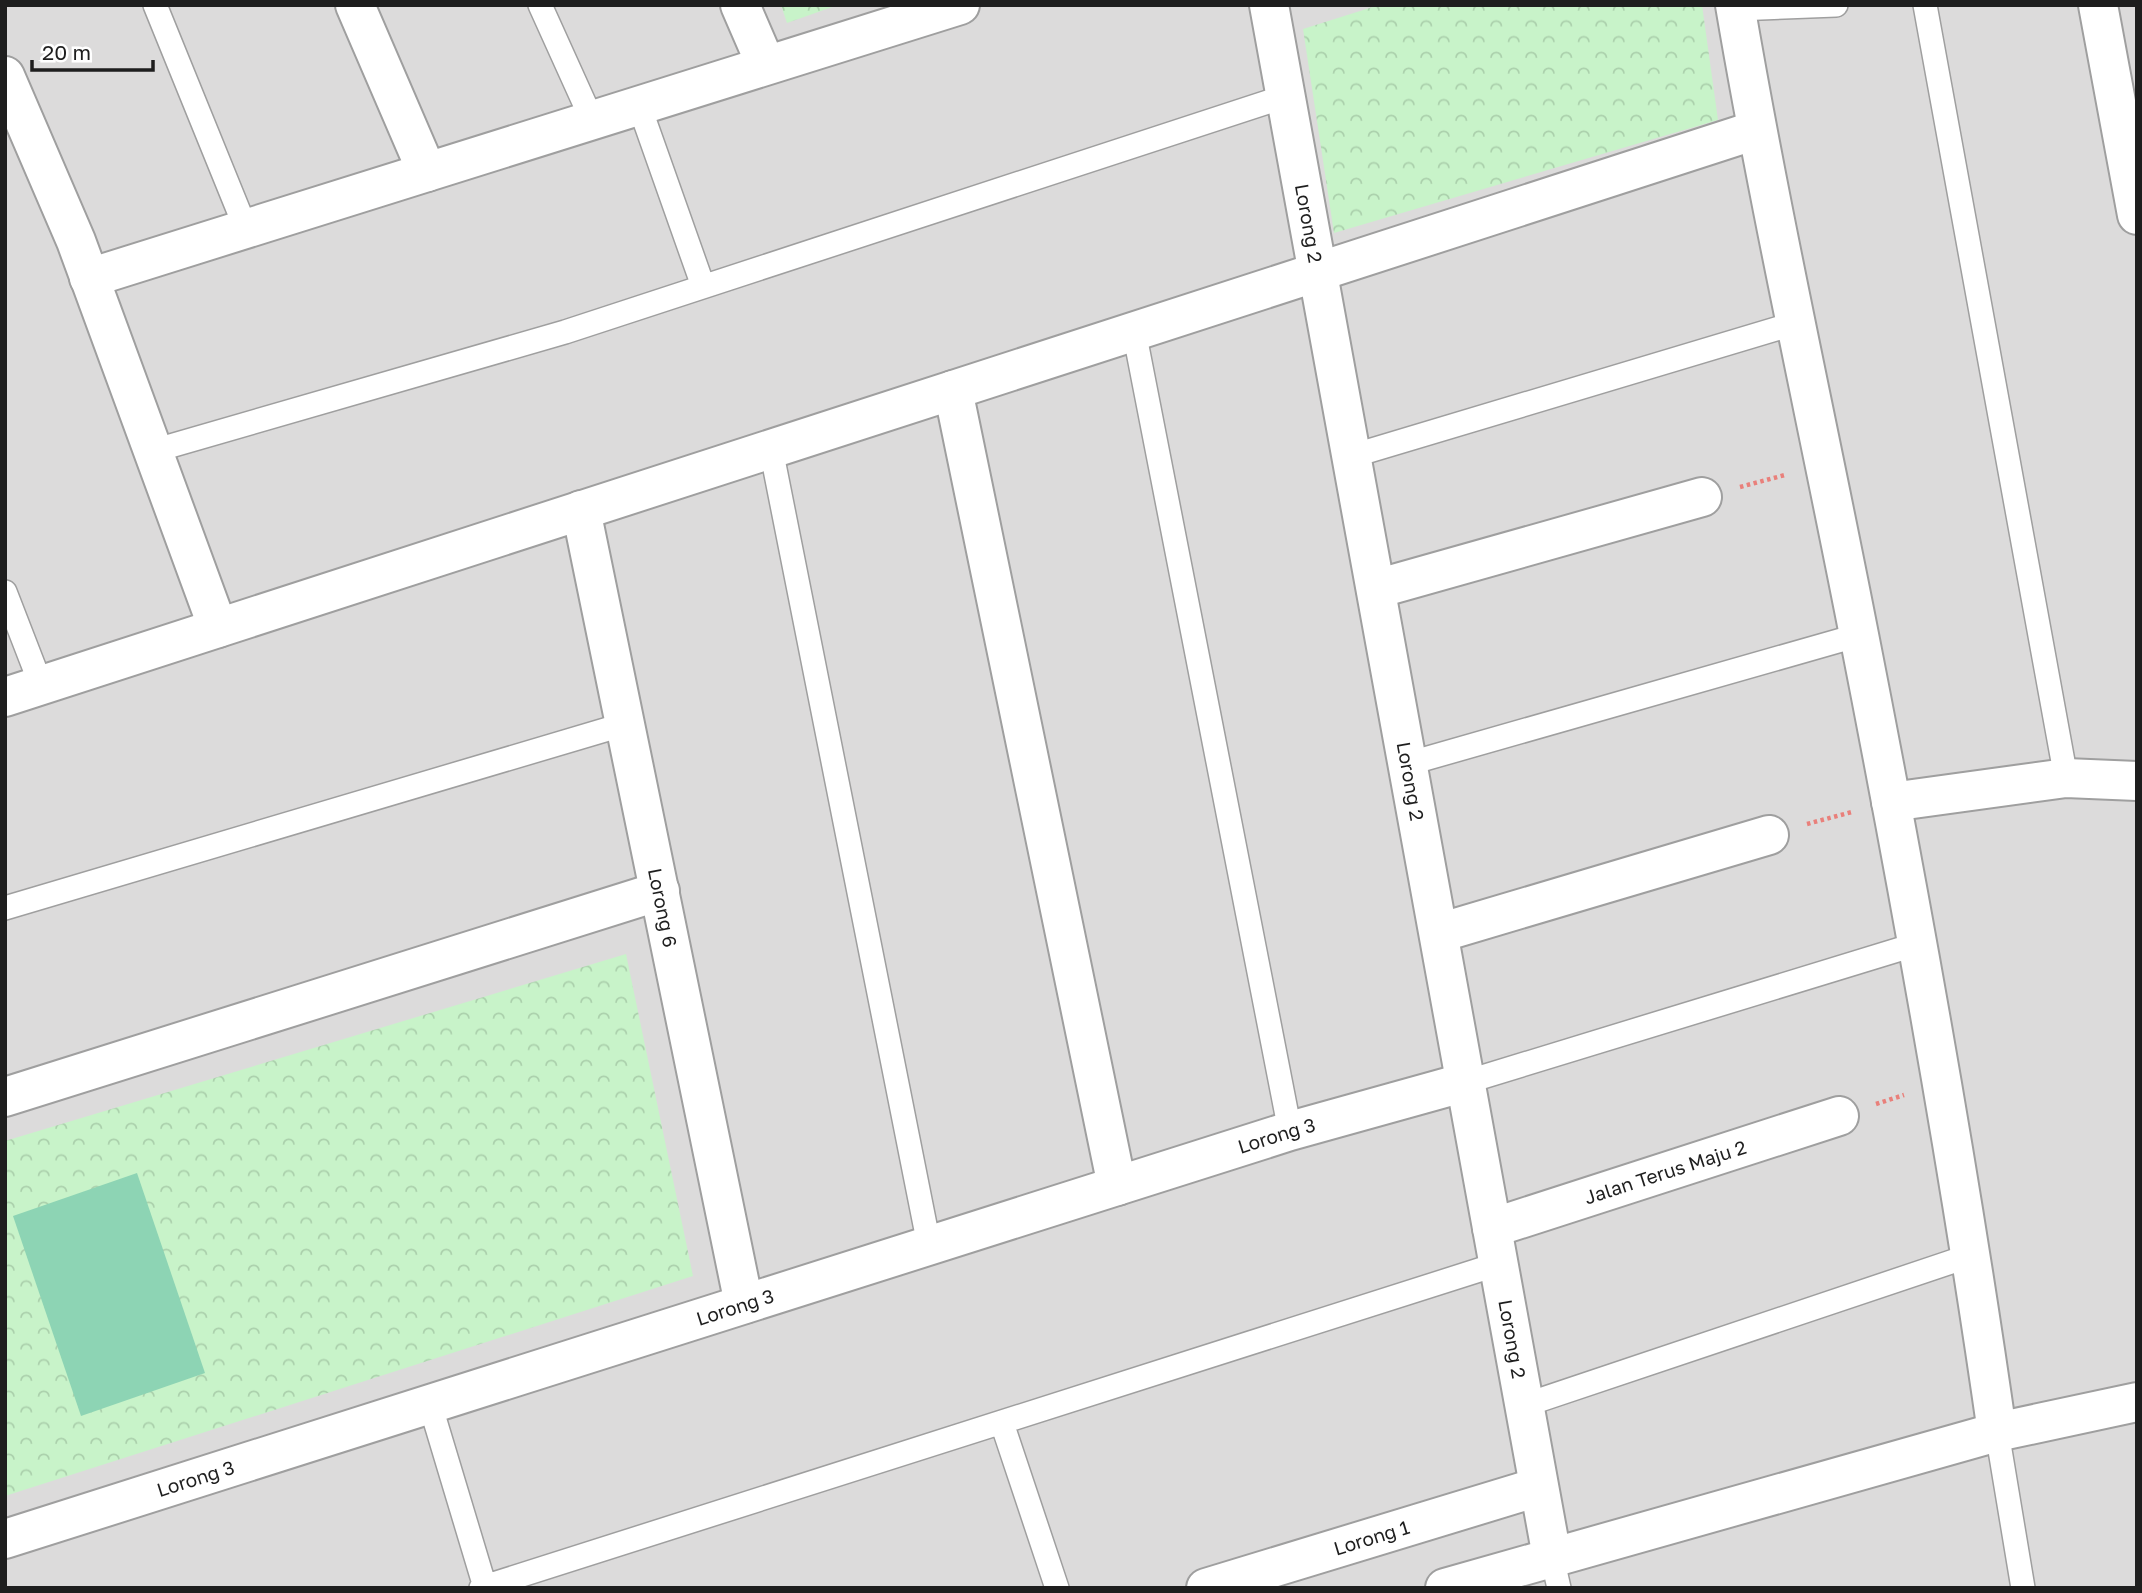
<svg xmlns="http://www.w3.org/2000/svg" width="2142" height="1593" font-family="'Golos Text',sans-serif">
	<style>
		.residential { fill: #dcdbdb }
		.park { fill: url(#park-crowns) }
		.pitch { fill: #8dd4b4 }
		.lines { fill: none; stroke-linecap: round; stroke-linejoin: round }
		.service-casing { stroke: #9f9f9f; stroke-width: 26 }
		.minor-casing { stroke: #9f9f9f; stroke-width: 42 }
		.path { stroke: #e9807b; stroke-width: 4.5; stroke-dasharray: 3.5 3.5; stroke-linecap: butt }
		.service { stroke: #fff; stroke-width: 23 }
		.minor { stroke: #fff; stroke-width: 38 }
		.labels { text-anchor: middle; stroke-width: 6; stroke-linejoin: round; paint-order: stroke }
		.street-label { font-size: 19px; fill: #1e1e1e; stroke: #fff }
	</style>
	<defs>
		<pattern id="park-crowns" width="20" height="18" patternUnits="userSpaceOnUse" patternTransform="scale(1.75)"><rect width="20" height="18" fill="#c8f3c9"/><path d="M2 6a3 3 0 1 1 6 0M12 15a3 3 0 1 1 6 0" fill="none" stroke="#abd0ac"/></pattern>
	</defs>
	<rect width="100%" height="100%" fill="#eeebe6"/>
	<path class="residential" d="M5,5H2137V1588H5Z"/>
	<path class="park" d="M781,5H838L787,23Z
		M1379,5H1702L1718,120L1334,233L1303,29Z
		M626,954L693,1276L5,1496V1141Z"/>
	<path class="pitch" d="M137,1173L205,1373L81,1416L13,1216Z"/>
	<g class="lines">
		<g class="service-casing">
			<path id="service" d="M155,5L246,229
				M540,5L592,120
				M1925,5L2066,778
				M1736,9L1836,5
				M639,105L703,286
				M1134,331L1290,1131
				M771,449L929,1245
				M153,451L565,332L1286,96
				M1352,456L1796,323
				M5,592L41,685
				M1407,764L1859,635
				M5,908L625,724
				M1466,1082L1917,944
				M430,1404L485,1587
				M1525,1405L1972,1255
				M1002,1423L1057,1588
				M1997,1432L2023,1588
				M1552,1557L1559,1588
				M481,1588L1498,1264"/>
		</g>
		<g class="minor-casing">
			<g id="minor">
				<path d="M355,5L427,172"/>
				<path d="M740,5L766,65"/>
				<path id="s1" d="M1269,5L1552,1557"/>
				<path d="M1735,5C1771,216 1818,425 1859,635C1911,900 1959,1165 1997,1432"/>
				<path d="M2098,5L2137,215"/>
				<path d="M5,76L76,241L218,628"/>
				<path d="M89,278L960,5"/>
				<path d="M953,390L1117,1186"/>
				<path id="s2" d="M581,510L744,1304"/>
				<path d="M1376,589L1702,497"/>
				<path d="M5,697L1756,130"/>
				<path d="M1891,802L2066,778L2137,781"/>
				<path d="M1439,933L1769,835"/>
				<path d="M5,1097L660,891"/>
				<path id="s3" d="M1492,1228L1839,1116"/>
				<path id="s4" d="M5,1539L1290,1131L1466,1082"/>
				<path id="s5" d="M1206,1588L1538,1487"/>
				<path d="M1445,1588L1997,1432L2137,1402"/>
			</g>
		</g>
		<path class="path" d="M1740,487L1785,475
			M1807,824L1852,812
			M1876,1104L1904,1095"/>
		<use href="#service" class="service"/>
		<use href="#minor" class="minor"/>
	</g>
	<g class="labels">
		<g class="street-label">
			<text dy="7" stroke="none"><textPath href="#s1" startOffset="222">Lorong 2</textPath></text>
			<text dy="7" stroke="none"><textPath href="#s1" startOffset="789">Lorong 2</textPath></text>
			<text dy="7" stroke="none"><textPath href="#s2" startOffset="406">Lorong 6</textPath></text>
			<text dy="7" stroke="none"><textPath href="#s4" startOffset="1334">Lorong 3</textPath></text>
			<text dy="7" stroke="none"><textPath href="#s3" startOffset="182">Jalan Terus Maju 2</textPath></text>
			<text dy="7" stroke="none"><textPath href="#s4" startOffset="766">Lorong 3</textPath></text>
			<text dy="7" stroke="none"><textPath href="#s1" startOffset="1356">Lorong 2</textPath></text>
			<text dy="7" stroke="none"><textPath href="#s4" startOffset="200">Lorong 3</textPath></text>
			<text dy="7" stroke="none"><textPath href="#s5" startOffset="173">Lorong 1</textPath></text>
		</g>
	</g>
	<rect width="2142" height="1593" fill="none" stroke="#1e1e1e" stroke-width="14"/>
	<path d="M32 60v10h121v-10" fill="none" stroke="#1e1e1e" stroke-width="3.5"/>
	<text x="42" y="60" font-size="21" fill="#1e1e1e" stroke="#ffffff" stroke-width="5" paint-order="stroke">20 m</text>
</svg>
